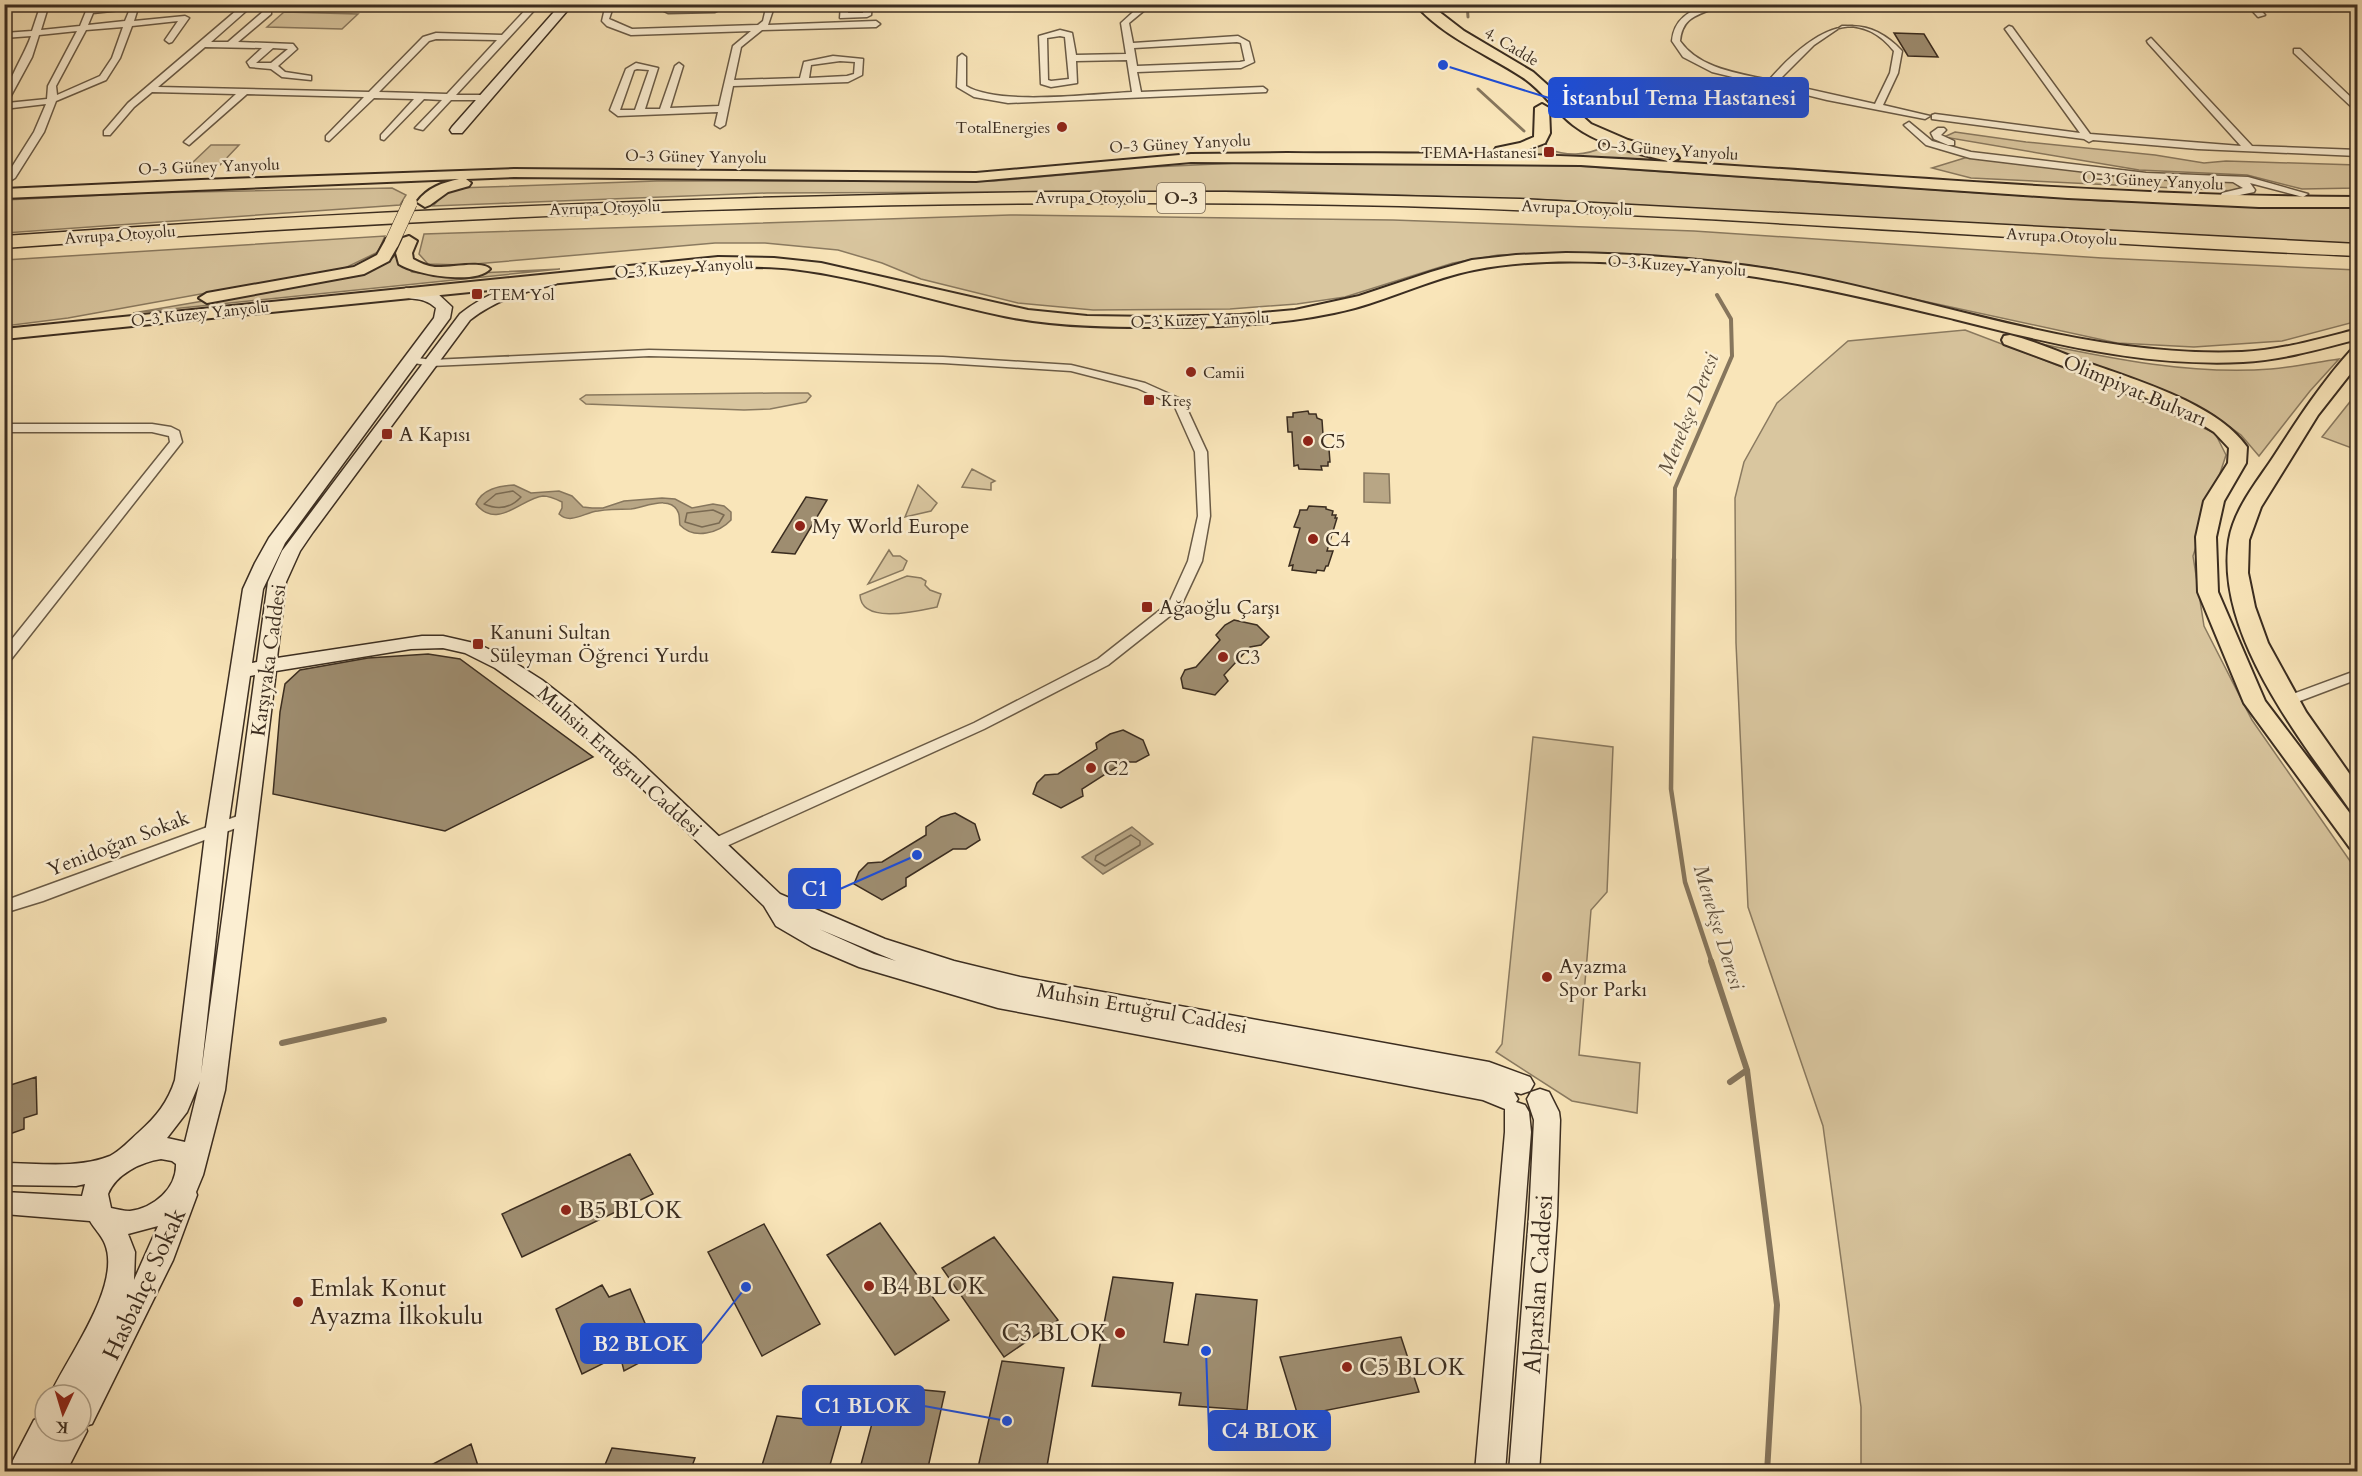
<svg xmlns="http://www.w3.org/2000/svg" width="2362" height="1476" font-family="Cardo,serif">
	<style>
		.green { fill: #d9c69f; stroke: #8a7a60; stroke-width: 1.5 }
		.water { fill: #b8a685; stroke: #86765d; stroke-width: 1.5 }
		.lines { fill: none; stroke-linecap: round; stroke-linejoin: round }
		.shore { stroke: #7a6a52; stroke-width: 1.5 }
		.stream-far3 { stroke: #86765d; stroke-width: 3 }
		.stream-far2 { stroke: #86765d; stroke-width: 4 }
		.stream-far1 { stroke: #86765d; stroke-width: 4.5 }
		.stream { stroke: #86765d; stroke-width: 6 }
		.building { fill: #9e8d70; stroke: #3b2d20; stroke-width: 1.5 }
		.street-casing { stroke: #6a5b46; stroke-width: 3 }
		.secondary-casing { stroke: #3b2d20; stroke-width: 3 }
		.primary-casing { stroke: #3b2d20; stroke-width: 4 }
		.highway-casing { stroke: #3b2d20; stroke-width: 3 }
		.street { fill: #fbeed2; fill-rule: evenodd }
		.secondary { fill: #fbeed2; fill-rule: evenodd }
		.primary { fill: #f9e5b9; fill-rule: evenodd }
		.highway { fill: #f9e5b9; fill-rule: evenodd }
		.primary-bridge-casing { stroke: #3b2d20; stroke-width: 15; stroke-linecap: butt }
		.primary-bridge { stroke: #f9e5b9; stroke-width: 14 }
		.poi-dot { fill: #8f2418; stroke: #fbeed2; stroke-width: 2 }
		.labels { text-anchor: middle; stroke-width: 5; stroke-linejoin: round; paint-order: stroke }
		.far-street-label { font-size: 16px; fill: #3b2d20; stroke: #fbeed2 }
		.far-poi-label { font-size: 16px; fill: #3b2d20; stroke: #fbeed2; text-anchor: start }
		.shield { fill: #fbeed2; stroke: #756755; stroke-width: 1.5 }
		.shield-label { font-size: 18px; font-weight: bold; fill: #3b2d20 }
		.street-label { font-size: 20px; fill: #3b2d20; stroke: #fbeed2 }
		.poi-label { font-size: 20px; fill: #3b2d20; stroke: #fbeed2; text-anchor: start }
		.water-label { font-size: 21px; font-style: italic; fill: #60513e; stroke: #fbeed2 }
		.near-poi-label { font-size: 24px; fill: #3b2d20; stroke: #fbeed2; text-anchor: start }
		.near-street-label { font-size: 24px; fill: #3b2d20; stroke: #fbeed2 }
		.leader { fill: none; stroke: #1d4ed8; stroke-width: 2 }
		.callout-dot { fill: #1d4ed8; stroke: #fbeed2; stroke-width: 2 }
		.callout { fill: #1d4ed8; stroke: #1d4ed8; stroke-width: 2 }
		.callout-label { font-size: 21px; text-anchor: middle; font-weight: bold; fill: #fff }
	</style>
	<rect width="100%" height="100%" fill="#f9e5b9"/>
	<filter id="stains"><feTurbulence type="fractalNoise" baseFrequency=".00333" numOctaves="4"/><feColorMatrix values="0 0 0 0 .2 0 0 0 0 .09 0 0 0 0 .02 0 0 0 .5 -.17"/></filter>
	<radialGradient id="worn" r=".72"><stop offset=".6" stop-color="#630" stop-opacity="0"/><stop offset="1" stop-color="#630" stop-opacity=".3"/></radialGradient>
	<path class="green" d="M284,12L358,14L342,29L267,27Z
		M1955,132L2026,142L2155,155L2204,163L2226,161L2357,165V188L2302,189L2247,175L2139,170L1944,137Z
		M1545,141L1548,149C1566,156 1586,156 1603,147V141L1647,155L1682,162L1511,154L1529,150Z
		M211,145H239L220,165L191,164Z
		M1971,156L2120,177L2236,182L2240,187L2236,191L1971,178L1932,168Z
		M1281,161L1576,166L2103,201L2357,207L2358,244L2008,227L1551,200L1276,191L767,193L433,206L443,195L457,188L657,181H994L1152,167Z
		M392,188L406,195L400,205L5,233V200L144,193Z
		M1010,215L1393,220L1694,231L2102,258L2357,270L2358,321L2282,341L2194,347L2117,343L1771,268L1716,262L1552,254L1498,255L1453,263L1345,297L1297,304L1230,309L1093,310L1018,303L921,279L882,263L838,250L765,243H715L463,265L428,264L419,254L424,234Z
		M385,236L378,252L345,268L68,318L5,326V260Z
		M395,256L412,272L436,275L560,269L133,313L350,276L376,267Z
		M1965,330L2062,367L2215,433L2226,455L2193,556L2204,626L2252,720L2357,871V1471H1861V1407L1823,1126L1748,907L1736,643L1735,498L1744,462L1777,403L1848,341Z
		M2037,343C2113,359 2192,375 2271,369C2294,367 2317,362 2339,359L2310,391L2259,456L2241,435L2212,414Z
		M775,393H808L811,396L806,402L770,409L744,410L586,404L580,399L586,395Z
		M2357,393V450L2322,437Z
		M972,469L995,481L991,483V490L962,487Z
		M918,485L937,503L931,511L905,517Z
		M889,550L893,556H900L907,561L903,570L868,584Z
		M907,576L921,578L926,581L925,585L930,590L941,594L937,607C918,611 861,625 860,595Z
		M1533,737L1613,747L1607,892L1591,910L1579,1055L1640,1063L1637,1113L1572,1101L1496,1052L1502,1044Z"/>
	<path class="water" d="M1364,473L1389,474L1390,503L1364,502Z
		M514,485L531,493L559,491L572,496L583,507L592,508H603L624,501L662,498L675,499L692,508L713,504L724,506L731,512V520C719,533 694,540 680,525C679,521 680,515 678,512C671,494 643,508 631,509C620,509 609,509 598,511C585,512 571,525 559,514L562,508V502C556,499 550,496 543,496C522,498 497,531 476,504C482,489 499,486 514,485Z
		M1132,827L1153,844L1103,874L1082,857Z"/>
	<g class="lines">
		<path class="shore" d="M513,491L521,497C511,508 498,510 484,504L496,494Z
			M713,510L724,515L719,523L702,527L685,522L687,513Z
			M1131,835L1140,841V845L1105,866L1095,860L1096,856Z"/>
		<path class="stream-far3" d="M1467,4L1468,17
			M1478,89L1524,131"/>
		<path class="stream-far2" d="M1674,561L1675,488L1732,356L1731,319L1717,295"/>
		<path class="stream-far1" d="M1674,559L1671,789L1685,882L1712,963"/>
		<path class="stream" d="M1711,961L1747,1070L1777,1305L1767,1472
			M282,1043L384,1020
			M1730,1082L1747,1070"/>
	</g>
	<path class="building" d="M1894,33L1924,34L1938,57L1908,56Z
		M1308,411L1309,414H1316L1317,418L1322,420L1324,449H1329L1330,462H1328V466H1321L1322,470L1299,469L1298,465L1294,466L1292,432H1288L1287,417H1293V413Z
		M806,497L827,500L795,554L772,552Z
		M1309,506L1326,507V509L1333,511L1332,515H1336L1335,518H1337L1327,551H1333L1328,566H1326L1324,571L1317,570L1316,573L1292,570L1293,565L1289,566L1300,528L1294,527L1299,514L1300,510H1307Z
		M1234,620L1257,625L1269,637L1261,645L1250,647L1224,675L1228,681L1215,695L1183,688L1181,678L1185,670L1196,667L1220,640L1216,635L1225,625Z
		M428,654L460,659L593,757L445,831L273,794L280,712L285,684L300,670L368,658Z
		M1123,730L1143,740L1149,755L1136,762H1124L1082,789L1083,796L1061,808L1033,794L1037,783L1045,775L1058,774L1097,749L1096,743L1110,734Z
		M955,813L975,824L980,840L966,849H953L906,878V886L882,900L854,884L859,872L868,863L882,862L926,835V827L941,817Z
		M36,1077L37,1114L24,1118V1129L4,1136V1087Z
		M630,1154L653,1194L522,1257L502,1214Z
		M880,1223L949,1320L895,1355L827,1255Z
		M764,1224L820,1324L762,1356L708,1252Z
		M994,1237L1058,1320L1004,1357L942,1268Z
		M1113,1277L1173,1283L1164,1342L1188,1345L1196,1294L1257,1300L1247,1410L1179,1405L1181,1393L1092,1386Z
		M602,1285L609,1297L630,1289L658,1353L624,1371L620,1355L582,1374L556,1309Z
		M1401,1337L1419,1392L1298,1416L1280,1357Z
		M1002,1361L1064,1368L1046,1472H977Z
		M882,1386L945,1392L927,1472H859Z
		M777,1416L842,1423L828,1472H760Z
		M471,1444L480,1472H418Z
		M612,1448L695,1458L690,1472H602Z"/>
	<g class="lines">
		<g class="street-casing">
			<path id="street" d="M41,4H49L41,30L80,26L89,4H97L95,8L161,4L138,8L134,21L185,16L189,18L172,42L169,43L165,40L178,21L132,26L120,58L106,80L56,101L44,132L15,178L10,181L5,178L34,132L46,104L4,109C4,83 22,61 31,36L4,38V33L32,31ZM130,9L125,21L88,25L93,13ZM123,27L112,58L100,76L57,95L56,86L86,30ZM77,31L48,86L47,99L7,103L32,57L39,35Z
				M244,4H254L211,42H228L265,10H271V14L238,42L293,44L297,49L278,66L285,72L311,76V80L282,77L271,69L250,67L247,62L262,48L205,47L158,87L369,92L423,37L436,33L502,35L531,4H540L456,95H485L490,98L488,100H451L423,130L415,128L442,100L424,99L384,140L381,139V135L414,99L374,98L329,141L326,140V136L364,97L247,94L189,145L184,142L186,140L236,94L152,92L134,107L110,135H104V131L128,103ZM436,39L497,40L447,94L379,92L429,41ZM273,48L288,49L271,63H256Z
				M606,4H614L609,19L632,29L758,25L763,21L767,4H775L768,25L876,21L880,24L876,27L762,30L741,47L734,80L800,78L804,62L833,56L863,59L862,75L848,82L733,86L725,125L720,128L715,125L718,112L618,116L610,110L626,69L636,63L658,68L645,109H660L675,66L679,63L683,66L670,108L719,106L733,46L751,31L631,35L607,26L602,21ZM840,61L855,62L854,74L847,76L809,78L811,65ZM637,69L649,70L635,110H620L634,70Z
				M666,4H674L673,8H711L712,4H720L719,10L715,12L668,13L664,11Z
				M841,4H849L848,13H863L864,4H872L871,15L867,17L840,18Z
				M1142,4H1152L1129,23L1133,43L1238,36L1249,42L1254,62L1241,68L1137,72L1141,92L1263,87L1267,90L1266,92L1008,103L974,97L957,87L958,57L962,54L966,57V86C999,106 1091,94 1132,92L1127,60L1076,61L1077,83L1051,87L1041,84L1039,36L1060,30L1072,33L1076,55L1126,54L1121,23ZM1060,36L1065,37L1069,79L1051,81L1048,80L1047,38ZM1237,42L1241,43L1245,61L1240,62L1137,66L1134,48Z
				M1212,4H1262L1263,6L1259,8Z
				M1709,4H1722C1702,16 1683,13 1680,41C1700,69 1738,73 1769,80C1807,37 1854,0 1902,51L1898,73L1883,105L1930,116L1925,119L1827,100L1712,72L1683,57L1672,41C1674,19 1689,11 1709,4ZM1842,26C1865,25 1880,34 1894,51L1890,73L1875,104L1777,82L1814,45Z
				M2111,4H2120L2122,8L2115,10Z
				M2246,4H2255L2265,15L2258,17Z
				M2009,26L2012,27L2090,134L2241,146L2148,43L2147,41L2151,38L2252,146L2358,150V156L2198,149L2093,140L2089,142L2084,139L1932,119V115L1935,114L2080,133L2005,29Z
				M2294,49H2300L2358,104V113L2294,53Z
				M1909,122L1932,141L1971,152L2146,173L2248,177L2308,194L2303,197L2250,183L2255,190L2254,192L2226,198L2221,195L2222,193L2243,188L2233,182L2146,179L1970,158L1926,145L1906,127L1904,125Z
				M1938,128H1944L1946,130L1941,135L1954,141V145H1948L1934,139L1931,133Z
				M649,350L943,357L1071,365L1145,383L1183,400L1207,452L1210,516L1202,561L1180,608L1108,665L984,729L720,849H708L706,845L708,841L974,723L1098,659L1169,603L1188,561L1198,516L1195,452L1174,405L1137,388L1071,371L943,363L649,356L431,366L408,362L406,360L412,357L431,360Z
				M4,424H152L171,427L179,431L182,442L9,662L4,663V649L170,442L169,436L152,432H4Z
				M2358,670V679L2292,704H2282L2280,701L2282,698Z
				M246,813L252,814L254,818L252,822L43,901L4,913V901Z"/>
		</g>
		<g class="secondary-casing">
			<path id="secondary" d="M561,4H573L462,133H452L450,130L452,127Z
				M551,276L556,278L559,281L556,284C524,292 497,299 470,320L313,532L300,551L286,582L277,658L422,636H443L478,644L509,659L542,680L574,705L636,758L780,894L885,939L954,961L1020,977L1489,1062L1530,1077L1534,1084L1530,1091L1521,1094L1514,1092L1518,1099L1516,1102L1525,1105L1529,1112L1531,1132L1505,1472H1475L1505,1132V1109L1483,1100L998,1008L859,967L812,947L776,926L764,906L621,768L560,714L495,668L465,653L443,648L411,649L276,671L225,1090L203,1175L196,1192L197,1195L173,1260L92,1424L85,1426L87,1431L66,1472H7L34,1420L45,1416V1431H81V1395H50C67,1357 122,1286 105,1244C102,1236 94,1228 90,1221L4,1214V1192L82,1196L85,1184L76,1186L4,1185V1163C38,1163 78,1169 110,1156C120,1151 130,1140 139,1132C156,1117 168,1102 175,1080L206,827L243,589L255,563L269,538L434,318L436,308C421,294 409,303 398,293L406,288L437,293L452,307L450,318L285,543L263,589L252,663L257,662L268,582L282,551L460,314C487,292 517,283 551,276ZM255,675L201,1074L228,827L250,676ZM819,929L896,961L874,954ZM200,1081L185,1142L167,1138L187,1112ZM161,1159L172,1161L176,1164C177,1188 154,1208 130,1211C124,1211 117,1209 111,1208L108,1194C116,1174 141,1162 161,1159ZM158,1226L134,1280L135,1252L128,1234Z
				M1540,1089L1549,1092L1559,1112L1560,1120L1557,1216L1539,1472H1509L1529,1216L1534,1120L1527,1099L1531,1092Z"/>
		</g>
		<g class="primary-casing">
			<path id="primary" d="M1415,4H1429L1464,31L1533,72L1591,124L1628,140L1677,155L1679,158L1672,162C1640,154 1600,146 1573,125C1554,110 1542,90 1522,77C1487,54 1443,37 1415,4Z
				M1542,104L1549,108L1550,133L1545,143L1524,151L1496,154L1494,151L1496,148L1520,143L1534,137L1535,108Z
				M1287,153C1386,154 1485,152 1583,157C1841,170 2099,197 2358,197V207H2259L2068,198L1581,165L1191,162L976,181L514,177L466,179L471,183L469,186L448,192L430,205L425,207L417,202C428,187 442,183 459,179L4,198V189L201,180L514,169L976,173L1191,154Z
				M409,236L417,241L412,253L413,259C420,263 427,266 435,267C448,268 483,260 490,269C476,285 416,275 399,264L396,253L403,238Z
				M392,237L400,242L389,261L364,274L207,303L199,298L207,293L354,267L377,255L386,239Z
				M1566,253C1651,254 1736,261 1819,278C1958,307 2098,358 2242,352C2282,350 2319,339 2358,329V339C2320,349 2282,360 2243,362C2145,367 2048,343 1954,319C1867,298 1781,277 1691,269C1621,262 1544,256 1474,270C1433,278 1395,297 1355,308C1298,323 1239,326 1181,327C1125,327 1069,328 1014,318C940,304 868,278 793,269C768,266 743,267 718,267L4,339V329L718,257L774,258L821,263L1028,310L1087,316L1157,317L1240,315L1295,310L1359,296L1431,272L1472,260L1516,255Z
				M2010,335C2035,341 2059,352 2083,361C2132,379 2217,403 2247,447L2246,463L2224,501L2216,537L2218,592L2265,701L2358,824V850L2350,848L2244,703L2198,592L2196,537L2204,501L2228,463L2229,448L2214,432L2190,417L2128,390L2004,344L2002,340L2004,336Z
				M2358,348V364L2318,415L2261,507L2249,540L2248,573L2255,607L2268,643L2306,712L2358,786V812L2350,810C2299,737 2215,634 2229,540C2234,509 2257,482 2274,456C2298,419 2322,382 2352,349Z"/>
		</g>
		<g class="highway-casing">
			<path id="highway" d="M1051,192H1225L1520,199L2358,244V256C2038,242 1720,215 1400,206C934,195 469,214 4,248V236C353,211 701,196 1051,192Z"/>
		</g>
		<use href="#street" class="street"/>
		<use href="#secondary" class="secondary"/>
		<use href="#primary" class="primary"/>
		<use href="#highway" class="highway"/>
		<g class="primary-bridge-casing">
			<path id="primary-bridge" d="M392,242L410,203"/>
		</g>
		<use href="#primary-bridge" class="primary-bridge"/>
	</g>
	<g class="poi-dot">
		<circle cx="1062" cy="127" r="6"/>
		<rect x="1543" y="146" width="12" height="12" rx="3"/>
		<rect x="471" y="288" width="12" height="12" rx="3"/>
		<circle cx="1191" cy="372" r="6"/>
		<rect x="1143" y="394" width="12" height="12" rx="3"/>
		<rect x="381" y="428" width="12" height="12" rx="3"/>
		<circle cx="1308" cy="441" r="6"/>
		<circle cx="800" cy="526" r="6"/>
		<circle cx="1313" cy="539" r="6"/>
		<rect x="1141" y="601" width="12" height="12" rx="3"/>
		<rect x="472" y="638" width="12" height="12" rx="3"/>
		<circle cx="1223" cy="657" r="6"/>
		<circle cx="1091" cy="768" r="6"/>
		<circle cx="1547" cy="977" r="6"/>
		<circle cx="566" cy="1210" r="6"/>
		<circle cx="869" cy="1286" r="6"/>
		<circle cx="298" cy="1302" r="6"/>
		<circle cx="1120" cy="1333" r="6"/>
		<circle cx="1347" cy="1367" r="6"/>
	</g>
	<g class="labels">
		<g class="far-street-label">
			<text transform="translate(1512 46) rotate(31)" y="6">4. Cadde</text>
			<text transform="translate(1180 143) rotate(-3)" y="6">O-3 Güney Yanyolu</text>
			<text transform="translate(1668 149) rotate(4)" y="6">O-3 Güney Yanyolu</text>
			<text transform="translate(696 156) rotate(1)" y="6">O-3 Güney Yanyolu</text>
			<text transform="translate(209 166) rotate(-2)" y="6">O-3 Güney Yanyolu</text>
			<text transform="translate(2153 180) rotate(3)" y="6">O-3 Güney Yanyolu</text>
			<text x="1091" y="203">Avrupa Otoyolu</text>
			<text transform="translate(605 207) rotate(-2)" y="6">Avrupa Otoyolu</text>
			<text transform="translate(1577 207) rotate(2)" y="6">Avrupa Otoyolu</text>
			<text transform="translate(120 234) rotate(-4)" y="6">Avrupa Otoyolu</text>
			<text transform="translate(2062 236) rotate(3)" y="6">Avrupa Otoyolu</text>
			<text transform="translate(1677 265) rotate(4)" y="6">O-3 Kuzey Yanyolu</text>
			<text transform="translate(684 267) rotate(-4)" y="6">O-3 Kuzey Yanyolu</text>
			<text transform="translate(200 313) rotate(-6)" y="6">O-3 Kuzey Yanyolu</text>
			<text transform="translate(1200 319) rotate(-2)" y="6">O-3 Kuzey Yanyolu</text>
		</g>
		<g class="far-poi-label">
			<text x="1050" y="133" text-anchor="end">TotalEnergies</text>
			<text x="1537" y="158" text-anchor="end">TEMA Hastanesi</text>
			<text x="489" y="300">TEM Yol</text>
			<text x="1203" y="378">Camii</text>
			<text x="1161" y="406">Kreş</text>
		</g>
		<rect class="shield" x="1157" y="183" width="48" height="30" rx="4.5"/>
		<g class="shield-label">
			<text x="1181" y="204">O-3</text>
		</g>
		<g class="street-label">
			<text transform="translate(2135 390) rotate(23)" y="7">Olimpiyat Bulvarı</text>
			<text transform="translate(268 660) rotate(-82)" y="7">Karşıyaka Caddesi</text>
			<text transform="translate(620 761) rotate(42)" y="7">Muhsin Ertuğrul Caddesi</text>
			<text transform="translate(118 843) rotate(-21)" y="7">Yenidoğan Sokak</text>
			<text transform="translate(1142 1008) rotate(10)" y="7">Muhsin Ertuğrul Caddesi</text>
		</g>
		<g class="poi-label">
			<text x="399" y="441">A Kapısı</text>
			<text x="1320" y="448">C5</text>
			<text x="812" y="533">My World Europe</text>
			<text x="1325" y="546">C4</text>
			<text x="1159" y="614">Ağaoğlu Çarşı</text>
			<text x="490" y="639">Kanuni Sultan<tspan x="490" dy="23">Süleyman Öğrenci Yurdu</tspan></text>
			<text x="1235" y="664">C3</text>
			<text x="1103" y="775">C2</text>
			<text x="1559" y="973">Ayazma<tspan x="1559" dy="23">Spor Parkı</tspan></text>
		</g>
		<g class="water-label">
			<text transform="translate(1688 414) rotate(-68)" y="7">Menekşe Deresi</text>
			<text transform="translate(1719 927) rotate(73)" y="7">Menekşe Deresi</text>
		</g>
		<g class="near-poi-label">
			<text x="578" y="1218">B5 BLOK</text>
			<text x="881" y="1294">B4 BLOK</text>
			<text x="310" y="1296">Emlak Konut<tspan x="310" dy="28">Ayazma İlkokulu</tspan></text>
			<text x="1108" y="1341" text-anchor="end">C3 BLOK</text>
			<text x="1359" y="1375">C5 BLOK</text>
		</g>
		<g class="near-street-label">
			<text transform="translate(144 1284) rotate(-65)" y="8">Hasbahçe Sokak</text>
			<text transform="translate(1538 1284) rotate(-86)" y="8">Alparslan Caddesi</text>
		</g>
	</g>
	<path class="leader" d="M1443 65L1549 98M917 855L840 889M746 1287L701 1344M1007 1421L924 1406M1206 1351L1209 1431"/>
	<g class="callout-dot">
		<circle cx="1443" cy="65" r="6"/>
		<circle cx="917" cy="855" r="6"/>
		<circle cx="746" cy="1287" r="6"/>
		<circle cx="1007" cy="1421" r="6"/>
		<circle cx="1206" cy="1351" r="6"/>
	</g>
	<g class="callout">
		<rect x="1549" y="78" width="259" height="39" rx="6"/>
		<rect x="789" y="869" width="51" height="39" rx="6"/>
		<rect x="581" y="1324" width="120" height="39" rx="6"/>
		<rect x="803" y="1386" width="121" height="39" rx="6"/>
		<rect x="1209" y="1411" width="121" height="39" rx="6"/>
	</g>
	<g class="callout-label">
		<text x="1679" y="105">İstanbul Tema Hastanesi</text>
		<text x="815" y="896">C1</text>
		<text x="641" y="1351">B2 BLOK</text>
		<text x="863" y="1413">C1 BLOK</text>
		<text x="1270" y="1438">C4 BLOK</text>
	</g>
	<rect width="2362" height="1476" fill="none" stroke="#f9e5b9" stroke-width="24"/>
	<rect x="6" y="6" width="2350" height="1464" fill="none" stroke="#3b2d20" stroke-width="3"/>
	<rect x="12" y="12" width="2338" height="1452" fill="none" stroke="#3b2d20" stroke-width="1.5"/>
	<g transform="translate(63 1413) rotate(184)"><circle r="28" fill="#fbeed2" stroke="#aea18b" stroke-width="1.5"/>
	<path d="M0-4.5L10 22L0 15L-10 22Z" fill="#8f2418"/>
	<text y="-9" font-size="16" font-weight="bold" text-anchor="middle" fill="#3b2d20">K</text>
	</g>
	<rect width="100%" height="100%" filter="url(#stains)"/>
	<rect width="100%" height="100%" fill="url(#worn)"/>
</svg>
